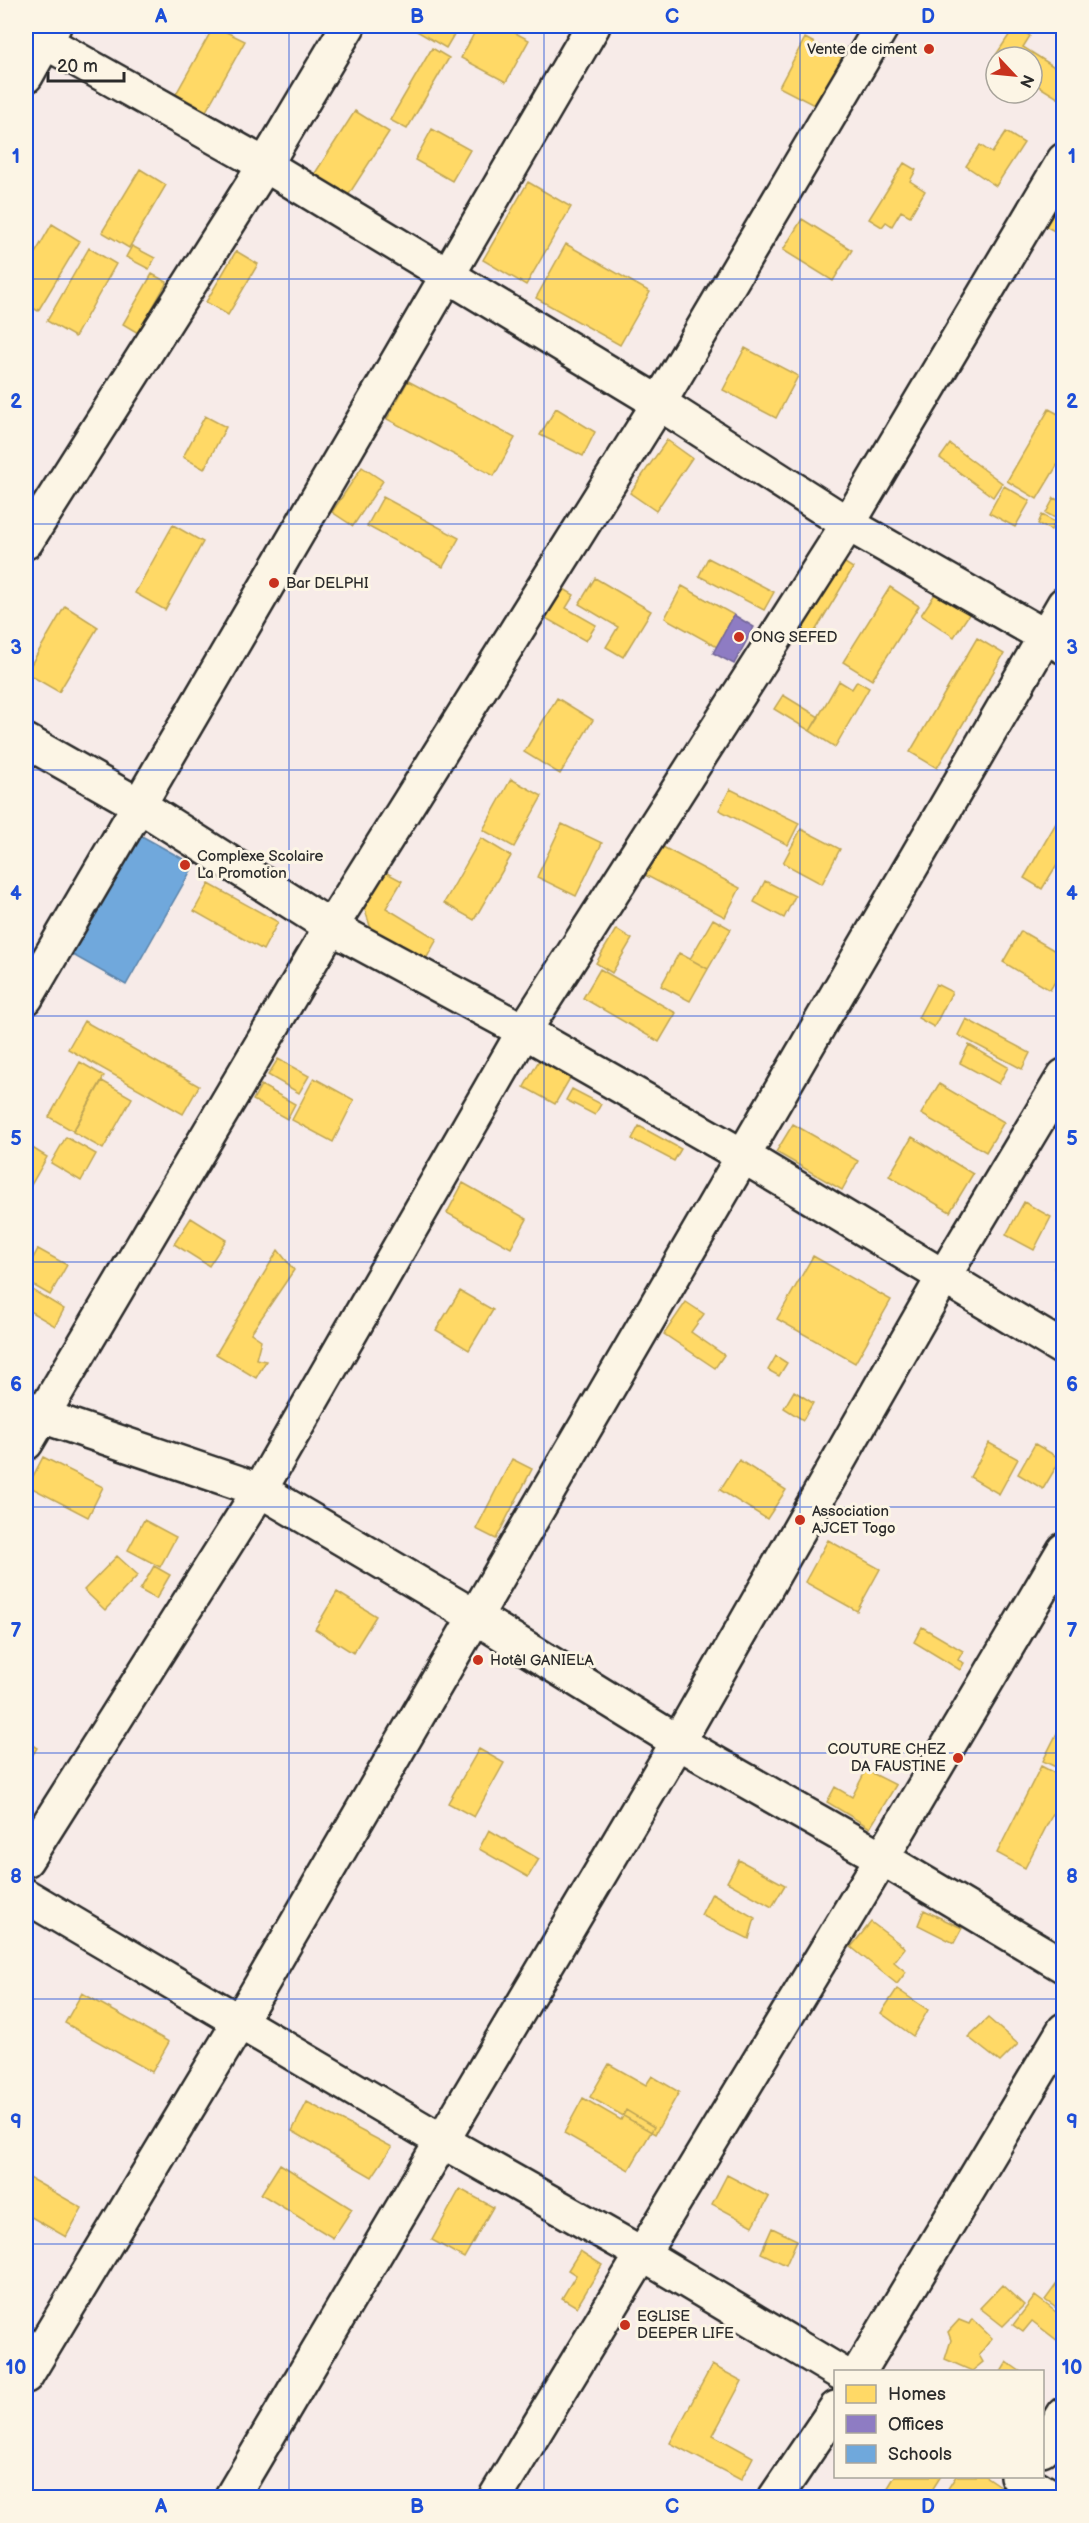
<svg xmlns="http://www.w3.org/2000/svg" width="1089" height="2523" font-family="'Balsamiq Sans',sans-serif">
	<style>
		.homes { fill: #ffd966; stroke: #bfa554; stroke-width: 1.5 }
		.offices { fill: #8e7cc3; stroke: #706495; stroke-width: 1.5 }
		.schools { fill: #6fa8dc; stroke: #5b82a7; stroke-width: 1.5 }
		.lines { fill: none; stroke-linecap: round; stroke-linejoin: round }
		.minor-casing { stroke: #2b2b2b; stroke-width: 38 }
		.minor { stroke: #fcf5e5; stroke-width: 33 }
		.grid { fill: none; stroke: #1d4ed8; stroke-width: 1.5; stroke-opacity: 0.55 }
		.poi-dot { fill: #c8321e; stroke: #fcf5e5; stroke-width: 2 }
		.labels { text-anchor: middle; stroke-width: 6; stroke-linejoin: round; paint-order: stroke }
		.poi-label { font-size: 15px; fill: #2b2b2b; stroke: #fcf5e5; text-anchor: start }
		.neatline { fill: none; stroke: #1d4ed8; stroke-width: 2 }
		.grid-label { font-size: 20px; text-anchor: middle; font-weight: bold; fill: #1d4ed8 }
	</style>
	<rect width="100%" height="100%" fill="#f7ebe8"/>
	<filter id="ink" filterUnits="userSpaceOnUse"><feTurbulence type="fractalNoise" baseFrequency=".0167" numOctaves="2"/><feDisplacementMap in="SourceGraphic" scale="12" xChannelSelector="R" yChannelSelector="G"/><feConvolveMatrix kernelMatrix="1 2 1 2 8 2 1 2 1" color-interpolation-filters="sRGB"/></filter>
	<g filter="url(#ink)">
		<path class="homes" d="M214,26L245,41L201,120L171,103Z
			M408,26H459L446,48Z
			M478,26H502L529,40L506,82L461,58Z
			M664,26H685L681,34Z
			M1015,26L1030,36L1023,47L1064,73V102L1032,82V57L994,58Z
			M805,38L843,58L818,107L779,87Z
			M432,48L449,58L407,129L390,120Z
			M355,111L389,132L342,205L308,184Z
			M432,129L470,150L452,181L415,160Z
			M1006,132L1024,143L996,186L966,166L980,145L992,153Z
			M904,163L916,170L910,181L925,191L910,216L901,211L892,226L886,222L882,227L869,219Z
			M140,169L166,185L129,248L102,232Z
			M528,182L571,207L526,285L483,260Z
			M1061,198L1064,227L1060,234L1045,226Z
			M802,219L852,250L833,281L783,250Z
			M52,224L80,241L38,311L26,304V269Z
			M566,244L650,292L620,345L536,298Z
			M132,246L155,258L149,269L126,257Z
			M89,248L116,264L75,337L47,321Z
			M236,251L258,264L228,315L206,302Z
			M152,274L167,282L138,333L123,324Z
			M745,348L798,376L776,418L723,390Z
			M408,381L515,438L494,476L387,419Z
			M556,408L595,432L583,456L540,435Z
			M1049,409L1064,417V454L1037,499L1007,481Z
			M205,416L226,427L204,469L183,457Z
			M667,440L692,458L656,511L630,493Z
			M950,444L1002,483L993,497L940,458Z
			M362,467L383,481L353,526L332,512Z
			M1004,486L1030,501L1015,527L989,513Z
			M383,497L459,538L443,567L367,526Z
			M1054,498L1064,503V523L1046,513Z
			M1042,515L1055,522L1051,530L1038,524Z
			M173,525L203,542L165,610L135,593Z
			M708,558L774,592L764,610L699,576Z
			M837,558L853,568L811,638L794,628Z
			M595,578L651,611L623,657L606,647L618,627L579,604Z
			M559,586L574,595L566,608L596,625L586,641L542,616Z
			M682,586L734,615L717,647L665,618Z
			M890,587L919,606L872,680L843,662Z
			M939,588L972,610L954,637L921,615Z
			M65,606L98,627L59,692L26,673Z
			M977,638L1004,654L937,768L910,752Z
			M839,681L852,689L857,681L869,688L835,747L810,731Z
			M783,695L819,717L810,731L774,709Z
			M557,698L593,720L560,774L524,752Z
			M511,779L542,796L514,847L483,830Z
			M730,789L799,823L788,845L719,810Z
			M1059,818L1064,821V853L1042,889L1024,878Z
			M562,824L602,843L576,896L537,877Z
			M801,829L840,849L822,884L783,863Z
			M481,838L511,856L474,920L444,903Z
			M661,846L740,888L725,917L645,875Z
			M385,872L402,881L386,908L437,939L426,959L371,929L364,907Z
			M765,881L795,896L784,918L754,902Z
			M209,884L278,922L263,950L194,911Z
			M713,919L731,929L708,969L690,959Z
			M616,929L632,939L612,973L596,963Z
			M1021,931L1064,956V967L1050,990L1003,962Z
			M679,953L708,969L690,1001L661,986Z
			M600,969L676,1013L659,1042L583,998Z
			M936,984L952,992L934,1027L918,1018Z
			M966,1019L1030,1053L1022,1069L958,1035Z
			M84,1021L199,1086L183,1114L68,1049Z
			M969,1045L1008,1067L999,1084L960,1063Z
			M542,1055L573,1073L555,1104L524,1087Z
			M278,1059L309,1076L299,1093L268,1075Z
			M80,1062L104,1076L73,1131L49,1117Z
			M314,1078L354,1100L333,1142L292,1120Z
			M102,1081L132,1098L103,1149L73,1132Z
			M939,1084L1004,1122L986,1152L921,1114Z
			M261,1085L295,1104L287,1119L253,1100Z
			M572,1089L601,1104L595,1115L566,1100Z
			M793,1124L858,1161L842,1190L776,1152Z
			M639,1126L681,1149L674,1161L632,1139Z
			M66,1137L96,1154L81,1181L51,1163Z
			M912,1137L973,1174L950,1212L889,1176Z
			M26,1144L47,1157L26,1194Z
			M1064,1169V1183L1057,1180Z
			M463,1183L527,1219L511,1248L447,1213Z
			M1024,1202L1051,1217L1034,1250L1006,1235Z
			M191,1218L226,1240L209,1266L174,1244Z
			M38,1249L67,1265L50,1295L26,1281V1271Z
			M1064,1249V1273L1054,1268Z
			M278,1250L294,1270L251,1333L261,1340L256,1359L266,1361L256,1378L216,1354Z
			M813,1256L891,1300L855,1363L777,1319Z
			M26,1286L64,1309L55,1326L26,1309Z
			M460,1291L493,1310L469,1350L436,1330Z
			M686,1302L704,1314L691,1332L724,1355L715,1368L664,1334Z
			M776,1356L787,1363L779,1376L768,1370Z
			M794,1391L813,1403L803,1420L784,1408Z
			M989,1443L1018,1459L999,1494L970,1477Z
			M1035,1444L1061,1459L1043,1489L1018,1474Z
			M43,1457L103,1487L88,1517L28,1486Z
			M512,1459L532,1469L496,1539L476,1529Z
			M739,1460L786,1490L767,1519L720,1490Z
			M144,1520L176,1537L160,1567L128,1550Z
			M828,1540L880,1569L857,1611L805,1582Z
			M117,1556L138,1575L105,1610L84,1590Z
			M154,1566L170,1575L156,1599L140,1590Z
			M337,1592L376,1616L353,1653L315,1629Z
			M922,1627L963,1651L958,1660L964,1663L960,1670L914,1642Z
			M1064,1719V1771L1043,1761Z
			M26,1741L37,1748L26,1766Z
			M479,1749L504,1763L474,1817L448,1803Z
			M1041,1766L1064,1778V1792L1025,1868L997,1853Z
			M866,1770L896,1785L870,1828L827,1802L835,1787L852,1797Z
			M489,1830L539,1859L528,1877L479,1849Z
			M739,1860L785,1885L772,1907L727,1882Z
			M712,1893L755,1918L749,1939L701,1915Z
			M924,1910L962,1928L954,1943L918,1925Z
			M871,1922L905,1948L894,1962L906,1972L897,1984L851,1947Z
			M897,1989L928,2010L913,2036L881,2013Z
			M82,1993L169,2042L152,2072L65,2023Z
			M988,2018L1018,2044L1000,2062L968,2037Z
			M609,2064L646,2085L652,2076L679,2092L655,2134L590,2097Z
			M583,2098L621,2120L626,2110L654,2127L629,2170L564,2133Z
			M307,2102L392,2147L372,2177L292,2131Z
			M280,2164L352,2209L333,2238L261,2194Z
			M727,2175L769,2197L753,2226L712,2204Z
			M26,2176L82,2208L66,2237L26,2214Z
			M460,2189L493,2207L464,2258L432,2240Z
			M772,2228L797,2240L786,2265L761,2253Z
			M580,2251L602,2265L577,2307L562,2298L576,2275L568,2270Z
			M1064,2274V2310L1062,2312L1045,2300Z
			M1002,2285L1024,2305L1003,2326L980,2308Z
			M1035,2296L1064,2318V2351L1060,2349L1063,2345L1032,2321L1023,2332L1013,2325Z
			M972,2319L992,2338L979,2355L983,2362L972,2371L945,2359L951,2340L948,2332L959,2320L969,2324Z
			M1007,2362L1021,2372H1001Z
			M712,2365L742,2381L713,2435L753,2457L741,2480L670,2443Z
			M895,2476H941L927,2498H885L883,2496Z
			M956,2476H985L1004,2489L999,2498H942Z"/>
		<path class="offices" d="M734,615L754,627L734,664L713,653Z"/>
		<path class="schools" d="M131,830L194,865L126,985L64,950Z"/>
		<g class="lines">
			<g class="minor-casing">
				<path id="minor" d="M593,26L139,805L331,927L524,1031L743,1156L1064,1349
					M26,31L265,165L659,403L848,524L1064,647
					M26,76L54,26
					M26,542L265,165L348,26
					M26,741L139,805L26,998
					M26,1406L42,1416L260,1490L474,1616L678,1742L882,1858L1064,1966
					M26,1443L331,927L659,403L882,26
					M26,1860L260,1490L524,1031L848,524L1064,160
					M26,1896L442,2141L642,2254L839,2372
					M859,2372L1064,2030
					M26,2376L240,2021L1064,604
					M1042,2449L1064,2414
					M1017,2476L1054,2498
					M231,2498L678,1742L944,1276L1064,1076
					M495,2498L882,1858L1064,1550
					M775,2498L836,2408"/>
			</g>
			<use href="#minor" class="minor"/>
		</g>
	</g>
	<path class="grid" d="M289,26V2498M544,26V2498M800,26V2498M26,279H1064M26,524H1064M26,770H1064M26,1016H1064M26,1262H1064M26,1507H1064M26,1753H1064M26,1999H1064M26,2244H1064"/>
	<g class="poi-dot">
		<circle cx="929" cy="49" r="6"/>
		<circle cx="274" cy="583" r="6"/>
		<circle cx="739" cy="637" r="6"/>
		<circle cx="185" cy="865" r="6"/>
		<circle cx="800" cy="1520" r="6"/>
		<circle cx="478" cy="1660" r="6"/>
		<circle cx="958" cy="1758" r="6"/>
		<circle cx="625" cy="2325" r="6"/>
	</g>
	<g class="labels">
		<g class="poi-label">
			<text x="917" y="54" text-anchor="end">Vente de ciment</text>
			<text x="286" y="588">Bar DELPHI</text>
			<text x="751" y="642">ONG SEFED</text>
			<text x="197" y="861">Complexe Scolaire<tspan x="197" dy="17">La Promotion</tspan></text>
			<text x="812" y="1516">Association<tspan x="812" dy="17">AJCET Togo</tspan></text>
			<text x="490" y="1665">Hotêl GANIELA</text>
			<text x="946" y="1754" text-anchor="end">COUTURE CHEZ<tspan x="946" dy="17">DA FAUSTINE</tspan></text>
			<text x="637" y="2321">EGLISE<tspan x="637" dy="17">DEEPER LIFE</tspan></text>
		</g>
	</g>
	<rect width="1089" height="2523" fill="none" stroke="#fcf5e5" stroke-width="66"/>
	<rect x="834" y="2370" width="210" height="108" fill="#fcf5e5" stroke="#a8a49b" stroke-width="1.5"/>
	<rect x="846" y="2385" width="30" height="18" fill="#ffd966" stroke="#a8a49b" stroke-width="1.5"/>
	<text x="888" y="2400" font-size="18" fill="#2b2b2b">Homes</text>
	<rect x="846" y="2415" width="30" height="18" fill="#8e7cc3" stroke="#a8a49b" stroke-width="1.5"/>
	<text x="888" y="2430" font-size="18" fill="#2b2b2b">Offices</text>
	<rect x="846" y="2445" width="30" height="18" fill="#6fa8dc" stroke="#a8a49b" stroke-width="1.5"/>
	<text x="888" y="2460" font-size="18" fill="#2b2b2b">Schools</text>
	<g transform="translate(1014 75) rotate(116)"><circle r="28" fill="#fcf5e5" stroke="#a8a49b" stroke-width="1.5"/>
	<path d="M0-4.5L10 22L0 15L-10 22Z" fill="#c8321e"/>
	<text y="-9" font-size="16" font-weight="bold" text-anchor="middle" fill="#2b2b2b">N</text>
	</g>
	<path d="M48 72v9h76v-9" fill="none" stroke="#2b2b2b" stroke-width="3"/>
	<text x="57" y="72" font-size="18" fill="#2b2b2b" stroke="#fcf5e5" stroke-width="4.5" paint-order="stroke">20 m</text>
	<rect x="33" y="33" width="1023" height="2457" class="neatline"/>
	<g class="grid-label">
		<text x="161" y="23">A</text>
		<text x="417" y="23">B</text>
		<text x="672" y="23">C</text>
		<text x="928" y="23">D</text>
		<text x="16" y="163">1</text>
		<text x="1072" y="163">1</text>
		<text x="16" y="408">2</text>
		<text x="1072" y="408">2</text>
		<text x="16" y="654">3</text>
		<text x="1072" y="654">3</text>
		<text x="16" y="900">4</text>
		<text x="1072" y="900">4</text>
		<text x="16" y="1145">5</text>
		<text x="1072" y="1145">5</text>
		<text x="16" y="1391">6</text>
		<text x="1072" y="1391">6</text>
		<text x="16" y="1637">7</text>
		<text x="1072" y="1637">7</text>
		<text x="16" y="1883">8</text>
		<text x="1072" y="1883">8</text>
		<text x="16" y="2128">9</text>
		<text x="1072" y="2128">9</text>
		<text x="16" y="2374">10</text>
		<text x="1072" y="2374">10</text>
		<text x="161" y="2513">A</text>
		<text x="417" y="2513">B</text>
		<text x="672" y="2513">C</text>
		<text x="928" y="2513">D</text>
	</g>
</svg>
